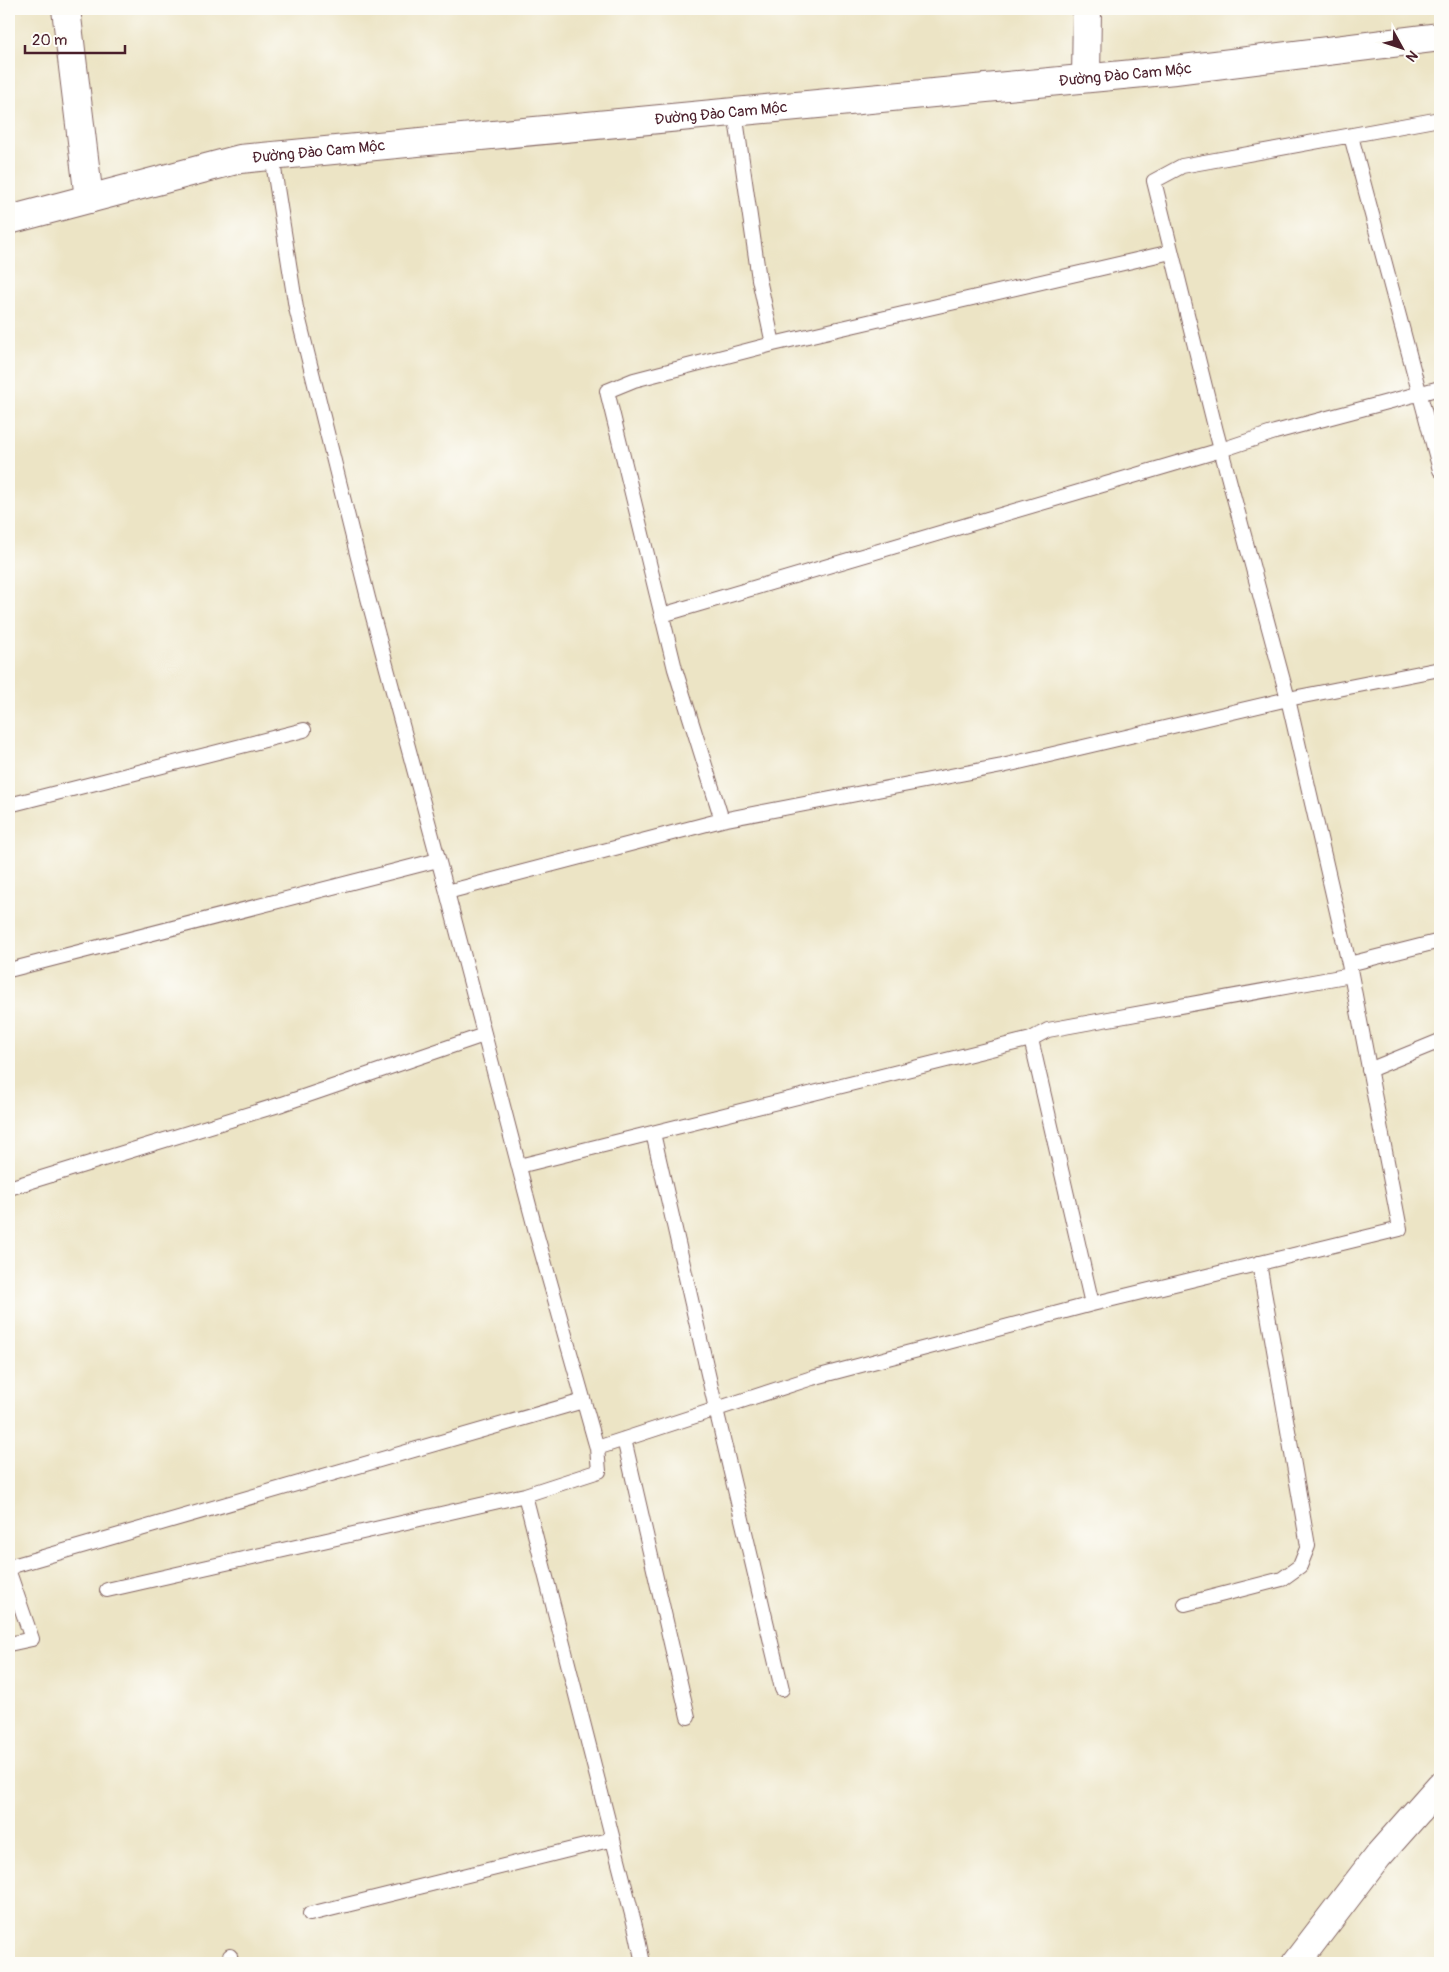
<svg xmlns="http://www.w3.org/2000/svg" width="1449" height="1972" font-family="Pangolin,sans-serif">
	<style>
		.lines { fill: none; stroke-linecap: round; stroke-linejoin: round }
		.service-casing { stroke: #836461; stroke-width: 16 }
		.minor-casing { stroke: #836461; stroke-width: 30 }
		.tertiary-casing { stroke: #836461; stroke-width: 30 }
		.service { stroke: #fff; stroke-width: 14 }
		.minor { stroke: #fff; stroke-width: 28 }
		.tertiary { stroke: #fff; stroke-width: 28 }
		.labels { text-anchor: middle; stroke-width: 5; stroke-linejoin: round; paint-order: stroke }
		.street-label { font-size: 15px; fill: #4a1f2b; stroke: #fdfcf7 }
	</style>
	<rect width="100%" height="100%" fill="#fdfcf7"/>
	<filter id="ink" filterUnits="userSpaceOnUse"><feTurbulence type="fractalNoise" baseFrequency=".02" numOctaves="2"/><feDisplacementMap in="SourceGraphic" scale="10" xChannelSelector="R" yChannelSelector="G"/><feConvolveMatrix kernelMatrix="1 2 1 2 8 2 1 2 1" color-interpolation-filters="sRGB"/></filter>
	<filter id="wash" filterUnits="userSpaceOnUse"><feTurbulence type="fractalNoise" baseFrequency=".0096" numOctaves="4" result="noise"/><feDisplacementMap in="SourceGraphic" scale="20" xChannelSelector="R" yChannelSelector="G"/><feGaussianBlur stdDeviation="1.12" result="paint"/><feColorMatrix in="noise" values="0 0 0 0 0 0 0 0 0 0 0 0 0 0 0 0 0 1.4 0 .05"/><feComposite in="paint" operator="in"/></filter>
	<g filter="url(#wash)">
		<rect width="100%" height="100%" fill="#ece4c5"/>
	</g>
	<g filter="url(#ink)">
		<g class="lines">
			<g class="service-casing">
				<path id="service" d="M1351,136L1440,470
					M272,156L296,308L368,598L447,892L722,820L675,669L607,391L634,380L773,344L759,279L735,112
					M773,344L1171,252
					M662,615L1221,450L1275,432L1440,388
					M9,805L304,730
					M722,820L1002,766L1288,699L1216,431L1154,181L1182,166L1440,119
					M447,892L537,1236L597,1448L812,1378L1092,1304L1400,1229L1349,964L1288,699L1440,669
					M1349,964L1440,941
					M9,970L438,860
					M1031,1039L1092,1304
					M1369,1070L1440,1041
					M653,1133L716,1409L782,1689
					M519,1166L1031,1039L1048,1030L1351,975
					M9,1188L282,1104L484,1035
					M624,1439L688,1717
					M525,1495L636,1930L643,1963
					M9,1567L583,1401
					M9,1572L32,1639L9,1644
					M107,1590L525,1495L599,1471L597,1448
					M1185,1604L1282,1579L1300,1566L1308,1546L1259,1263
					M310,1914L613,1839
					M230,1956L231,1963"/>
			</g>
			<g class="minor-casing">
				<path id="minor" d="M66,9L89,199
					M1086,78L1087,9
					M1296,1963L1378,1856L1440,1786"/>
			</g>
			<g class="tertiary-casing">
				<g id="tertiary">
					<path id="s1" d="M9,220L240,159L1175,70L1440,37"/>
				</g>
			</g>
			<use href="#service" class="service"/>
			<use href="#minor" class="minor"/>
			<use href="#tertiary" class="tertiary"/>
		</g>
	</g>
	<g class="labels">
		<g class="street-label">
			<text dy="5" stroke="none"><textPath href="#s1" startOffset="1128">Đường Đào Cam Mộc</textPath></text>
			<text dy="5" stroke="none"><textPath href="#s1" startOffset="722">Đường Đào Cam Mộc</textPath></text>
			<text dy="5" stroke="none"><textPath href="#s1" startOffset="318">Đường Đào Cam Mộc</textPath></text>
		</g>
	</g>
	<rect width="1449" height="1972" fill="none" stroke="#fdfcf7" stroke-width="30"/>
	<g transform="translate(1402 48) rotate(130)" stroke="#fdfcf7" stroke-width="4" paint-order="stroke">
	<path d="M0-4L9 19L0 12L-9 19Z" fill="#4a1f2b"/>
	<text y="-8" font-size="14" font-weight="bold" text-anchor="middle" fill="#4a1f2b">N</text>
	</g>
	<path d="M25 45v8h100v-8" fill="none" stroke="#4a1f2b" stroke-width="2.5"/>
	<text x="32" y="45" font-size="15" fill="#4a1f2b" stroke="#fdfcf7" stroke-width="4" paint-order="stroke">20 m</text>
</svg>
